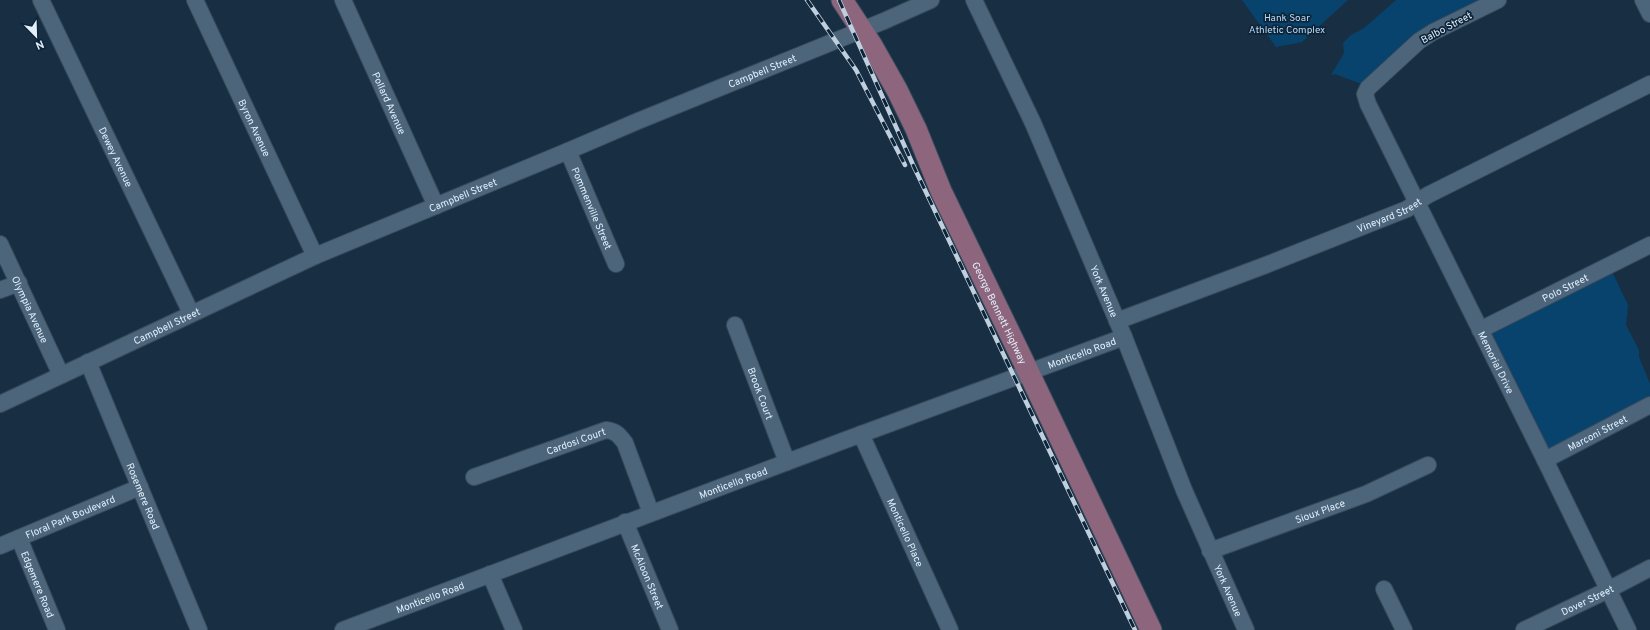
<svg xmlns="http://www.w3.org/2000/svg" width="1650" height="630" font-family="Overpass,sans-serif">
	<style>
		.green { fill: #07436c }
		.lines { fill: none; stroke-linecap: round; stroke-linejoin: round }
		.minor-casing { stroke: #384b5c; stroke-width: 18 }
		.major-casing { stroke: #384b5c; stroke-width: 23 }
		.minor { stroke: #4c657b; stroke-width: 16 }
		.major { stroke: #8d667e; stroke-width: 21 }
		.rail-casing { stroke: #bfcfdd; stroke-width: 4.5 }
		.rail { stroke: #0e2539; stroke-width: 3; stroke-dasharray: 9; stroke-linecap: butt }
		.labels { text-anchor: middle; stroke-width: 3.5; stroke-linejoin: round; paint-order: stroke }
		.park-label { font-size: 10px; fill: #b9d8f5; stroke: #0e2539 }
		.street-label { font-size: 10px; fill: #e2f0fd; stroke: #0e2539 }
	</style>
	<rect width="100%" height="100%" fill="#182f43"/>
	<path class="green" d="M1242,0H1348L1302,42L1276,47Z
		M1396,0H1486L1367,86L1335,74L1331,75L1344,53L1343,43L1351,35L1364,28Z
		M1607,261L1628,305L1626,325L1639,350V357L1650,384V399L1540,455L1477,321Z"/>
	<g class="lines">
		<g class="minor-casing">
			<g id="minor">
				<path id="s1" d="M41,0L191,313"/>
				<path id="s2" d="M195,0L315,256"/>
				<path id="s3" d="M343,0L436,206"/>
				<path id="s4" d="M974,0L1033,123L1124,337L1184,490L1246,630"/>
				<path id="s5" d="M1498,0L1433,32L1419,41L1368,88L1365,94L1368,104L1545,460L1628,630"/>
				<path d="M1643,0L1650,14"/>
				<path id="s6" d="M568,151L616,264"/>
				<path id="s7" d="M0,244L61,375"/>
				<path d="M0,290L19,283"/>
				<path id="s8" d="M1117,321L1266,265L1407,209L1428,195L1650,84"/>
				<path id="s9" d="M735,325L787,462"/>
				<path id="s10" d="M1480,330L1650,245"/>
				<path id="s11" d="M88,362L199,630"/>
				<path id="s12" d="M0,404L315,256L568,151L638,121L884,21L931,0"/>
				<path id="s13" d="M861,434L950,630"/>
				<path id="s14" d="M1545,460L1650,405"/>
				<path id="s15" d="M474,477L606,430C616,431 619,435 625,443L651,513"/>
				<path id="s16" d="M625,522L670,630"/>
				<path id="s17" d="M19,538L57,630"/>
				<path id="s18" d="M0,546L140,487"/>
				<path id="s19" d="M1210,551L1366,494L1428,465"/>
				<path d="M490,574L514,630"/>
				<path d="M1384,589L1404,630"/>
				<path id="s20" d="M343,630L840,442L1124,337"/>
				<path id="s21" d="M1524,630L1608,590L1650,568"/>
			</g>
		</g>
		<g class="major-casing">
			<g id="major">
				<path id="s22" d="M842,0L871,44L897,90L916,129L941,191L1028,371L1151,630"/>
			</g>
		</g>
		<use href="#minor" class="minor"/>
		<use href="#major" class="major"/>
		<g class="rail-casing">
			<path id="rail" d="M807,0L856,70L905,165
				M839,0L914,167L1135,630"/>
		</g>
		<use href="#rail" class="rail"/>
	</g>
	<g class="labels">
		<g class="park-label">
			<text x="1287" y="21">Hank Soar<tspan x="1287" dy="12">Athletic Complex</tspan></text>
		</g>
		<g class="street-label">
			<text transform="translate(1446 27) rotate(-28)" y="4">Balbo Street</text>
			<text dy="4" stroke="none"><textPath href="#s12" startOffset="832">Campbell Street</textPath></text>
			<text dy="4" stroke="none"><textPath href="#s3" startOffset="113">Pollard Avenue</textPath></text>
			<text dy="4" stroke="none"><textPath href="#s2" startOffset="141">Byron Avenue</textPath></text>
			<text dy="4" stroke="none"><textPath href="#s1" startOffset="174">Dewey Avenue</textPath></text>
			<text dy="4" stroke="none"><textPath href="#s12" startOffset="508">Campbell Street</textPath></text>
			<text dy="4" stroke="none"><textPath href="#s6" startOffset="62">Pommenville Street</textPath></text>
			<text dy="4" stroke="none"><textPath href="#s8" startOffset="292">Vineyard Street</textPath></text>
			<text dy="4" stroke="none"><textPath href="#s10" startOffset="95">Polo Street</textPath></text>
			<text dy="4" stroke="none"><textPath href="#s4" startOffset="319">York Avenue</textPath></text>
			<text dy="4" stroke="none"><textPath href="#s7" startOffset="72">Olympia Avenue</textPath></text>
			<text dy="4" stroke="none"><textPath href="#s22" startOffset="351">George Bennett Highway</textPath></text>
			<text dy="4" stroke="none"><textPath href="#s12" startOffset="184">Campbell Street</textPath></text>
			<text dy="4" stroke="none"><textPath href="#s20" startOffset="789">Monticello Road</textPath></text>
			<text dy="4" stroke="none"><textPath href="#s5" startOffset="464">Memorial Drive</textPath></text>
			<text dy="4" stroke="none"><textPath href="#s9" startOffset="73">Brook Court</textPath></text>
			<text dy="4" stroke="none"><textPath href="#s14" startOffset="59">Marconi Street</textPath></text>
			<text dy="4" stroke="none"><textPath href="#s15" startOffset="108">Cardosi Court</textPath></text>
			<text dy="4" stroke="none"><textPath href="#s20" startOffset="417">Monticello Road</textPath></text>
			<text dy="4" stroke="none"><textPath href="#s11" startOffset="145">Rosemere Road</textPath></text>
			<text dy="4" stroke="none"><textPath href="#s19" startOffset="117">Sioux Place</textPath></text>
			<text dy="4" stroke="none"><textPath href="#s18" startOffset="76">Floral Park Boulevard</textPath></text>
			<text dy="4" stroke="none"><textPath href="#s13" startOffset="108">Monticello Place</textPath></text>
			<text dy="4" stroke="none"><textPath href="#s16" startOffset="59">McAloon Street</textPath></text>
			<text dy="4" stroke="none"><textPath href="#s17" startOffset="50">Edgemere Road</textPath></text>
			<text dy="4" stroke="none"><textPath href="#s4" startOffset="643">York Avenue</textPath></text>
			<text dy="4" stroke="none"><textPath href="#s20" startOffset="93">Monticello Road</textPath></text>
			<text dy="4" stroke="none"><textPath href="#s21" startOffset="70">Dover Street</textPath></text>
		</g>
	</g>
	<g transform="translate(36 36) rotate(157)" stroke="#0e2539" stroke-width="3" paint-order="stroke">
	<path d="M0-3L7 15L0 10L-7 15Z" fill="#e2f0fd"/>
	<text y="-6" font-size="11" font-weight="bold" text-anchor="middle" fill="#e2f0fd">N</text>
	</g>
</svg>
